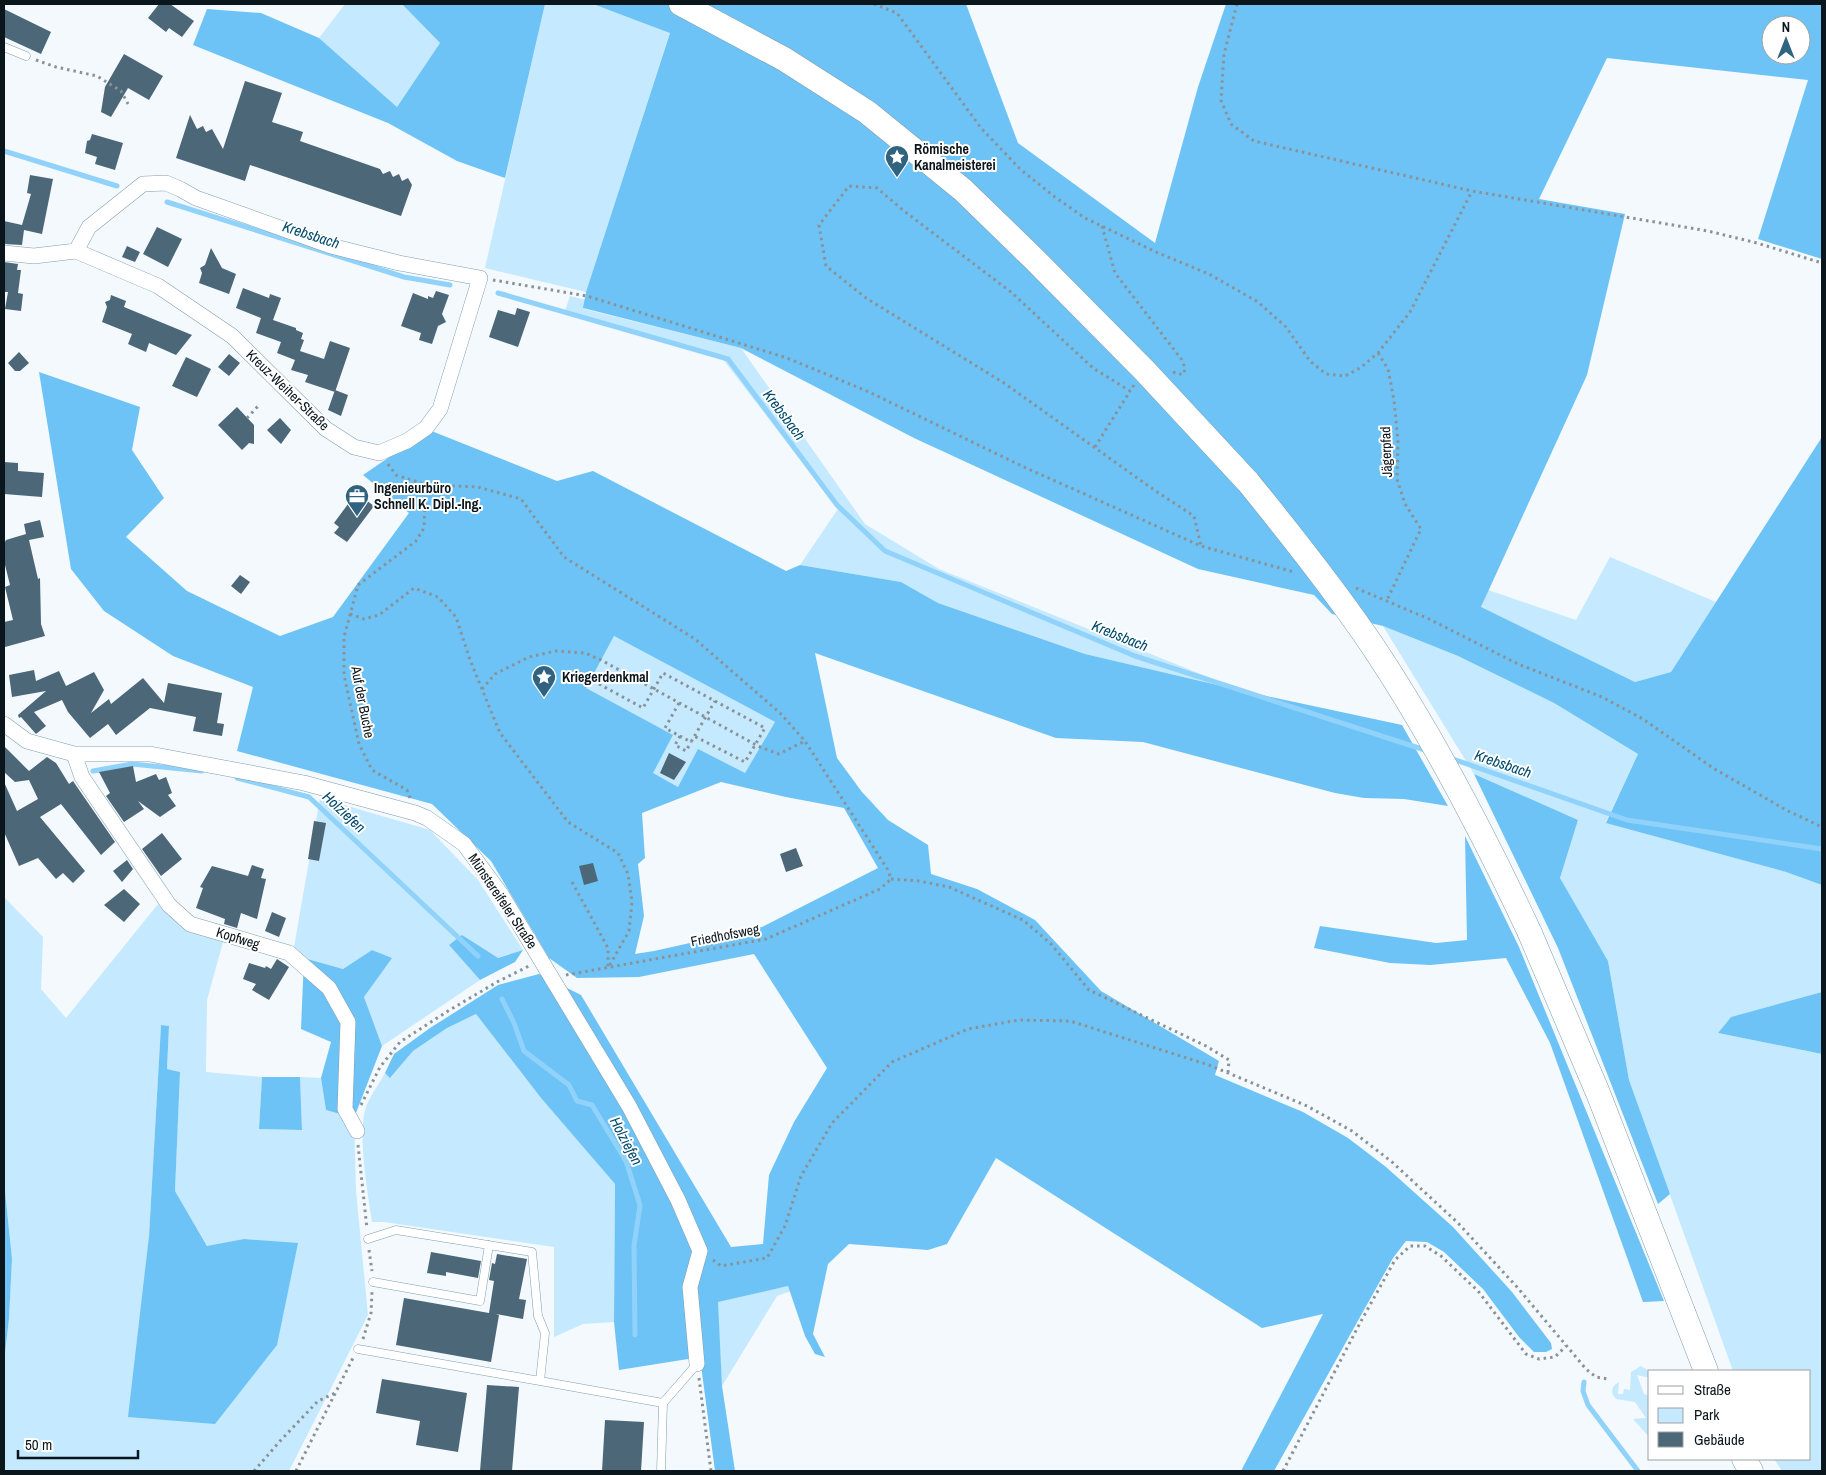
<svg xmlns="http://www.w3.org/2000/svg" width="1826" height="1475" font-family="'Archivo Narrow',sans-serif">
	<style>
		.green { fill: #c5e9ff; fill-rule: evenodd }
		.forest { fill: #6dc3f5; fill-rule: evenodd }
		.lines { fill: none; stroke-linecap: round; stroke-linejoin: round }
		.stream { stroke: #90d2fa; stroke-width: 5 }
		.building { fill: #4c6777 }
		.service-casing { stroke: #819eaf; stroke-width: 9 }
		.minor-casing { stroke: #819eaf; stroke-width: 16 }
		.primary-casing { stroke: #819eaf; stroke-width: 25 }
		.path { stroke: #8a9297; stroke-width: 3; stroke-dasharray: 2.5 4; stroke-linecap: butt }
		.service { stroke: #fff; stroke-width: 8 }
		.minor { stroke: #fff; stroke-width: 15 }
		.primary { stroke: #fff; stroke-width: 24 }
		.primary-bridge-casing { stroke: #819eaf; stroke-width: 25; stroke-linecap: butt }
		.primary-bridge { stroke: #fff; stroke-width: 24 }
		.labels { text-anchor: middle; stroke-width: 4; stroke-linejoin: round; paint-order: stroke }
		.poi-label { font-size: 14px; font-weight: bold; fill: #0b161c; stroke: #fff; text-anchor: start }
		.street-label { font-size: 14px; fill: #0b161c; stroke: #fff }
		.water-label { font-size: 15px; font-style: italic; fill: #004a6a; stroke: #fff }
	</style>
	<rect width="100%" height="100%" fill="#f3f9fd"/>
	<path class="green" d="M345,4H402L440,43L397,107L319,38Z
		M545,4H593L670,32L586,292L485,268Z
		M570,296L586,300L584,309L741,348L865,524L939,569L1243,691L1085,654L938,603L901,582L800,565L838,509L722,358L564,314Z
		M1610,557L1716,602L1671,672L1635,682L1481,608L1488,590L1576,620Z
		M1383,626L1458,656L1554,703L1638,754L1606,822L1786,872L1822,885V992L1731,1017L1718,1033L1822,1054V1471H1782L1774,1459H1810V1371H1733L1629,1080L1608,961L1560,878L1578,820L1474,774Z
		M614,636L775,722L745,773L678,787L652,773L673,735L585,688Z
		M320,798L430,830L478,880L523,950L498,958L449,945L480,980L382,1046L364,997L391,958L372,950L343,969L304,958L294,947Z
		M4,897L43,937L41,989L66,1018L158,904L180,926L223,942L207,1000L206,1072L262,1077L259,1129L302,1130L300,1077L321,1078L326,1110L354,1118L356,1191L368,1315L289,1471H4V1361L9,1319L12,1259L4,1181ZM161,1025L169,1026L167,1069L180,1072L175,1191L208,1247L244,1239L297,1244L288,1287L142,1305L149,1236Z
		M476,1014L541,1098L615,1184L614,1322L583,1324L554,1337V1247L384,1222H372C368,1193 357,1135 366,1107C370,1096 379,1084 385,1073L391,1077L413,1051L447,1028Z
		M788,1286L791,1291L777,1296L722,1386L717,1301Z
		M1641,1366C1647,1369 1650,1372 1650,1378L1637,1375L1644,1394L1650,1396V1438L1633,1419L1646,1418L1635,1402L1616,1399C1610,1393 1611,1386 1619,1382L1618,1394H1623L1624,1389L1630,1390L1631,1372Z"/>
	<path class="forest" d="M402,4H545L505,178L457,161L388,123L193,45L207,9L261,13L319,38L397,107L440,43Z
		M593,4H966L1018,143L1155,243L1198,87L1226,4H1822V259L1758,239L1808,80L1607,58L1539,199L1625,214L1587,375L1481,607L1635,682L1671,672L1822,437V885L1786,872L1606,823L1638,754L1554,703L1458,656L1383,626L1332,614L1314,595L1198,569L914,438L741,348L583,308L586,292L670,33ZM1771,25H1801V55H1771Z
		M39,372L140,407L132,450L164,498L126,537L187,591L280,636L333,617L409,513L363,475L429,430L557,481L593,471L786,571L800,565L901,582L938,603L1085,654L1243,691L1402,725L1448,806L1404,799L1364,798L1335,793L1143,742L1056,738L815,653L837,758L862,792L888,820L928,845L931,874L977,889L1035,920L1101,991L1219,1061L1215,1075L1303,1112L1348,1138L1386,1167L1453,1227L1512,1292L1551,1343L1552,1349L1546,1352H1534L1519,1337L1483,1289L1444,1252L1427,1242L1406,1241L1393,1258L1274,1471H1241L1323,1314L1262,1328L996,1158L947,1244L928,1250L849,1244L828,1264L813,1334L825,1357L815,1354L805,1336L788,1286L718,1302L722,1386L735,1471H715L699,1350L688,1359L619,1370L614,1322L615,1184L541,1098L476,1014L447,1028L413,1051L390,1078L385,1073L394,1054L430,1028L498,985L539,974L581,995L731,1247L763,1244L769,1175L794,1122L827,1068L754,954L639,977L577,978L549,958L491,861L432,804L237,751L253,687L173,656L104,611L71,569ZM614,636L775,722L745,773L698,749L678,787L653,773L673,735L586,688ZM721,782L786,797L844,808L878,868L762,927L654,951L635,954L644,916L638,864L645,858L642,813Z
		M1474,774L1578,820L1560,878L1608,961L1629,1080L1670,1194L1658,1204L1558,948Z
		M1465,836L1519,947L1664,1301L1643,1302L1550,1043L1506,958L1430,965L1390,963L1314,948L1320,926L1436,943L1467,940Z
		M462,935L498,958L523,950L515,962L480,980L449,945Z
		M372,950L392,958L364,997L382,1046L354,1118L326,1110L321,1078L331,1042L301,1029L304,958L343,969Z
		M1822,992V1054L1718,1033L1731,1017Z
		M161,1025L169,1026L167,1069L180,1072L175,1191L207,1246L244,1239L298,1243L277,1345L215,1424L128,1417L149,1236Z
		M262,1077H300L302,1130L259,1129Z
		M4,1181L12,1259L9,1319L4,1361Z"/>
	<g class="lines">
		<path class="stream" d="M4,151L117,186
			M167,202L404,277L450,285
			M498,293L728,359L837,505L885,551L1135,656L1428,751
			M1450,758L1627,820L1822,849
			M93,771L132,764L202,771
			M237,778L309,797L478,956
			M502,999L514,1023L524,1051L569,1085L577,1101L592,1105L626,1161L640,1205L634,1246L635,1335
			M1584,1382L1583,1391L1588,1405L1638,1471"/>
	</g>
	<path class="building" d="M159,4H170L194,21L182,37L169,28L166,32L148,18Z
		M4,9L51,32L41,54L4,37Z
		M124,54L163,76L149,100L128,88L111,117L101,112L105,87Z
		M245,81L282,93L272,122L303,132L300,141L380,169L383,174L390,171L393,177L399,174L402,181L408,178L412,185L401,216L250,165L245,181L176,158L190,115L197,129L203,126L206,132L212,129L223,149Z
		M92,134L123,143L115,170L95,164L97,157L85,153L87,141L90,140Z
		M30,175L53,179L42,234L24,230L22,245L4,244V221L22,225L31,194L27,193Z
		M157,227L182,239L168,267L143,254Z
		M127,246L140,252L135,262L122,257Z
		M211,248L222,268L236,274L229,294L199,283L202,273L200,268L205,265Z
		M4,262L18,264L17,270H21L18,293L23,294L21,311L5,309L8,292H4Z
		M243,288L269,298L270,294L281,298L273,320L296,328V330L303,333L301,339L304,340L300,351L324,359L330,341L350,348L335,392L305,382L308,375L291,370L295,360L277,353L281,342L256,333L261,318L236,308Z
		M436,291L449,295L442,314L446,322L438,326L432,344L419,340L421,333L401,326L413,293L428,299V296L433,298Z
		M111,295L126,301L124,307L192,335L176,355L149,343L146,352L128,344L132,334L102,322L107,307L105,302L110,300Z
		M517,308L530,312L518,347L489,337L498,310L515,315Z
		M19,352L29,363L20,371H15L8,363Z
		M229,354L240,363L229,376L218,367Z
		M186,357L211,369L197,397L172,386Z
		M335,390L348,395L341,416L328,410Z
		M237,407L254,425V444L249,443L242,450L218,425Z
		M280,418L291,430L281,444L267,430Z
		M4,462L18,463V471L44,473L42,497L4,494Z
		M358,494L374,506L347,542L334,533L339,527L334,523L348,504L350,505Z
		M40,520L44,537L29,540L38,579L40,578L41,624L45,636L5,647L4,622L13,620L5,587L10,585L4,561V544L6,540L26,534L24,524Z
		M240,575L250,582L241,594L231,586Z
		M34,670L36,681L59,671L66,686L94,672L104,690L91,713L109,699L111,704L143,678L164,703L168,683L222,693L217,723L224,724L222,736L193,731L196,717L150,708L116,735L108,724L90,738L68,712L62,700L34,712L46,726L36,734L21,717L19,718L18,715L46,691L12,697L9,675Z
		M4,746L29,771L47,757L56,763L69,784L73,781L75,784L115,842L101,855L61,804L40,817L85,871L73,883L63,873L56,879L38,858L19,866L4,832V782L17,811L38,799L29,780L15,782L4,772Z
		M669,753L686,762L674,780L660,773Z
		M133,766L136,782L156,774L159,780L166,777L172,793L168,795L176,806L160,817L138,801L144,809L124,822L106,796L110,793L99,772Z
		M314,821L326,823L319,861L308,859Z
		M162,833L182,859L161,876L142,849Z
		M796,848L803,866L786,872L780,854Z
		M127,860L133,869L122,882L113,871Z
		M593,863L598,881L584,885L579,866Z
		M252,865L264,869L261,878L266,879L257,919L241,913L237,928L224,924L225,919L196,908L203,888L200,887L212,866L248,876Z
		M124,889L140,904L124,922L104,905Z
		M272,912L286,918L279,937L265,931Z
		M277,959L289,967L269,1000L252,990L256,984L243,979L249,963L265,968L266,966L271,969Z
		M431,1252L481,1261L478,1278L446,1272V1276L427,1273Z
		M497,1254L527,1259L519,1299L526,1300L523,1319L496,1314L499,1315L491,1362L396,1345L404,1298L489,1313L494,1281L489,1280L492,1263L495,1264Z
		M382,1379L467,1393L458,1452L416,1445L420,1421L376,1413Z
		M487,1385L519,1387L512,1471H480Z
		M605,1420L644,1422L641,1471H602Z"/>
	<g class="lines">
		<g class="service-casing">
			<path id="service" d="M4,47L26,56
				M373,1282L480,1301L489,1245
				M358,1349L540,1381L545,1333L538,1316L532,1252L396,1230L368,1239
				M540,1381L663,1403L661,1471
				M663,1403L697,1364"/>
		</g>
		<g class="minor-casing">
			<path id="minor" d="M4,253L34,256L76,251L158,286L232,336L326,429L354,447L379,453L407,441L426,428L440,409L480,278L399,263L331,246L196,198L180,189L166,183L143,184L89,227L76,251
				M4,724L27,741L74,754H150L304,783L415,813L427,818L464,844L501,894L629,1106L678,1200L700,1251L690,1287L697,1364
				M74,754L82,777L169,905L190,924L289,953L329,988L348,1022L345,1109L357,1131"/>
		</g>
		<g class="primary-casing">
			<path id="primary" d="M681,4L784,59L867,112L963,190L1032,257L1145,371L1248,482
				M1529,931L1598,1093L1706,1371
				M1744,1459L1751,1471"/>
		</g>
		<path class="path" d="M874,4L897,13L981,128L1021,170L1055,197L1085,218L1156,252L1209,274L1258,302L1286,327L1310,361L1326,374L1345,376L1360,368L1378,353L1410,312L1472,191
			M1237,4L1224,54L1221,100L1231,124L1254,141L1472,191L1708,231L1757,243L1822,263
			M36,60L56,67L97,76L121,91L128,104
			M1102,226L1115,273L1182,360L1185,368L1184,374H1179L1173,372
			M493,280L587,296L787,358L869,392L1026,468L1201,546L1294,572
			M1378,353L1388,369L1394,400L1398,442L1397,479L1405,504L1421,529L1387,600
			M1134,385L1130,391L1093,368L1011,292L904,211L877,188L849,186L819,225L826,266L866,298L1004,383L1157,492L1194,516L1201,546
			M247,418L260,404
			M1095,447L1130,391
			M388,464L396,475L427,485L478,487L521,499L564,557L695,639L780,713L805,741L888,870L891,879
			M1356,588L1429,619L1518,664L1602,697L1643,719L1713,768L1786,810L1822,827
			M350,614L364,619L379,615L414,588L438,597L456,617L470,660L500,733L568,822L618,853L628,874L632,902L629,931L608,968
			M599,684L643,708L663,673L765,728L745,762L694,736
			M482,689L495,674L529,657L556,651L585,653L601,660L760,747L779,754L805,741
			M679,703L665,728L691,742L715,701
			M680,736L675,745L686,751L691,742
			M410,798L407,790L372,770L359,744L344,675V637L358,585L416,541L424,528L425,506L427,485
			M891,879L919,881L949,887L1023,920L1051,944L1089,990L1206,1046L1229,1060L1228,1073
			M572,882L608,948V967
			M566,975L766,939L880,889L891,879
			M361,1105L380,1067L400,1042L448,1011L497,982L529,966
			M358,1145L367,1229
			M369,1250L372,1271
			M713,1260L721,1266L767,1258L785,1226L801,1176L832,1123L892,1062L968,1029L1019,1020L1070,1021L1209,1065L1307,1106L1352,1131L1392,1162L1458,1223L1517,1287L1586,1369L1596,1377L1608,1379
			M363,1339L371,1313L372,1292
			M699,1378L711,1471
			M254,1471L281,1440L318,1401L335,1393
			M296,1471L353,1358
			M1283,1471L1360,1323L1395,1260L1410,1246H1425L1441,1256L1478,1291L1526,1354L1539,1359L1555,1357L1566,1346"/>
		<use href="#service" class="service"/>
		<use href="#minor" class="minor"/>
		<use href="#primary" class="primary"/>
		<g class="primary-bridge-casing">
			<path id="primary-bridge" d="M1248,482C1292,536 1335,590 1374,648C1434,738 1483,833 1529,931"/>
		</g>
		<use href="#primary-bridge" class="primary-bridge"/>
	</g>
	<defs>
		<g id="sight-pin" transform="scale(1.25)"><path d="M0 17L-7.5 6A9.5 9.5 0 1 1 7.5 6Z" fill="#306380" stroke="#fff"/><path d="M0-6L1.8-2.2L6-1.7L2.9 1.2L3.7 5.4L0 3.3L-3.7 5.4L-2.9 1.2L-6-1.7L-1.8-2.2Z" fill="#fff"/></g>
		<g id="office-pin" transform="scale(1.25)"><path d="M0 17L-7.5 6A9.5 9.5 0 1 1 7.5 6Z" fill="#306380" stroke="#fff"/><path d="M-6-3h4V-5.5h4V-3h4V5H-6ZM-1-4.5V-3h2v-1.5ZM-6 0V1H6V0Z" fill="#fff"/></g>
	</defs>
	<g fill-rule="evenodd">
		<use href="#sight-pin" x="897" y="157"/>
		<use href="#office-pin" x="357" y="496"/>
		<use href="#sight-pin" x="544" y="677"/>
	</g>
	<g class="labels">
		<g class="poi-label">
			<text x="914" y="154">Römische<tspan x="914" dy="16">Kanalmeisterei</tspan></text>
			<text x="374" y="493">Ingenieurbüro<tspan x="374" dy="16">Schnell K. Dipl.-Ing.</tspan></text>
			<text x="562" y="682">Kriegerdenkmal</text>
		</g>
		<g class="street-label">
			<text transform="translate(288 390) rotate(44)" y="5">Kreuz-Weiher-Straße</text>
			<text transform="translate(1386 452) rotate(-92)" y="5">Jägerpfad</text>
			<text transform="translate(363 702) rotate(79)" y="5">Auf der Buche</text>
			<text transform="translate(503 901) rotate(56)" y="5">Münstereifeler Straße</text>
			<text transform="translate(725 935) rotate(-11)" y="5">Friedhofsweg</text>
			<text transform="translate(238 938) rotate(17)" y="5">Kopfweg</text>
		</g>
		<g class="water-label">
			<text transform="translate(311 235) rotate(18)" y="5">Krebsbach</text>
			<text transform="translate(784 415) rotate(53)" y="5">Krebsbach</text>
			<text transform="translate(1120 636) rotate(22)" y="5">Krebsbach</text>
			<text transform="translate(1503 764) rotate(19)" y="5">Krebsbach</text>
			<text transform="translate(344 812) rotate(43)" y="5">Holziefen</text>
			<text transform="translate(626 1141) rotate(62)" y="5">Holziefen</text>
		</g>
	</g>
	<rect width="1826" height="1475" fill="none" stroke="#0b161c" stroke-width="10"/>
	<rect x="1648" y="1370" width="162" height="90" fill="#ffffff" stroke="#9da2a4"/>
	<rect x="1658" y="1386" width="25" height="8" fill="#ffffff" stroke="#9da2a4"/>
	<text x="1694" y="1395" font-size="15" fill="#0b161c">Straße</text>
	<rect x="1658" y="1408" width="25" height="15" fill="#c5e9ff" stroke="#9da2a4"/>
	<text x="1694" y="1420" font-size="15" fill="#0b161c">Park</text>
	<rect x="1658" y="1432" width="25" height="15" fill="#4c6777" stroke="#9da2a4"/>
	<text x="1694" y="1445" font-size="15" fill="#0b161c">Gebäude</text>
	<g transform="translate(1786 40)"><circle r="24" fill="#ffffff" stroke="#9da2a4"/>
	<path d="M0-4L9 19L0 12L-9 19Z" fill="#306380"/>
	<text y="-8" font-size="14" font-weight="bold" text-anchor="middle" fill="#0b161c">N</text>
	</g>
	<path d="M18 1450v8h120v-8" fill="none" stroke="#0b161c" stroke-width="2.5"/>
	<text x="25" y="1450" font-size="15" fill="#0b161c" stroke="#ffffff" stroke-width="4" paint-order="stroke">50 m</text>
</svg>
